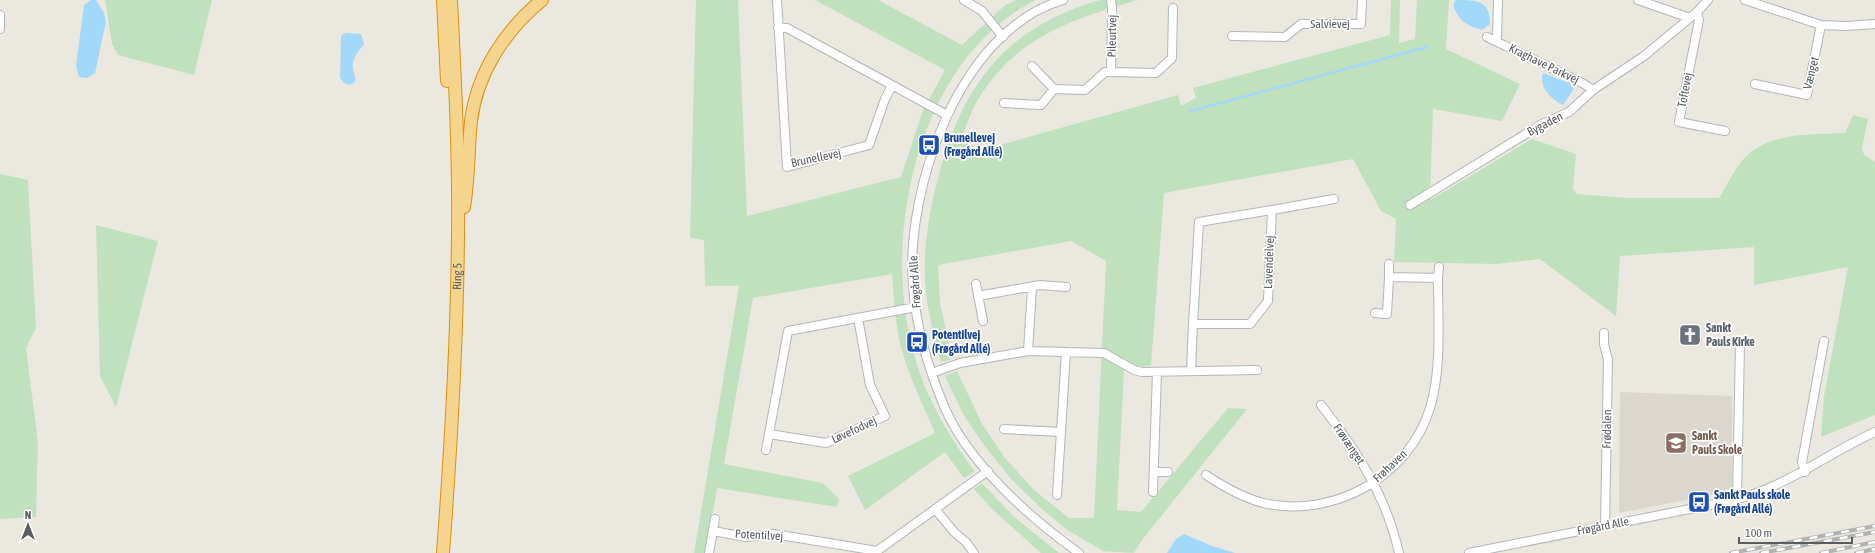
<svg xmlns="http://www.w3.org/2000/svg" width="1875" height="553" font-family="'Asap Condensed',sans-serif">
	<style>
		.education { fill: #dbd7ce }
		.green { fill: #c0e1be }
		.water { fill: #a2d8f9 }
		.lines { fill: none; stroke-linecap: round; stroke-linejoin: round }
		.stream { stroke: #a2d8f9; stroke-width: 2.5 }
		.minor-casing { stroke: #b3b6ba; stroke-width: 10 }
		.highway-casing { stroke: #dc900f; stroke-width: 14 }
		.minor { stroke: #fff; stroke-width: 8 }
		.highway { stroke: #f5d58d; stroke-width: 12 }
		.rail-casing { stroke: #b1b2b2; stroke-width: 4 }
		.rail { stroke: #fff; stroke-width: 2.5; stroke-dasharray: 8; stroke-linecap: butt }
		.labels { text-anchor: middle; stroke-width: 3.5; stroke-linejoin: round; paint-order: stroke }
		.street-label { font-size: 12px; fill: #595d60; stroke: #fff }
		.transit-label { font-size: 12px; font-weight: bold; fill: #164399; stroke: #fff; text-anchor: start }
		.worship-label { font-size: 12px; font-weight: bold; fill: #5b616d; stroke: #fff; text-anchor: start }
		.education-label { font-size: 12px; font-weight: bold; fill: #785e54; stroke: #fff; text-anchor: start }
	</style>
	<rect width="100%" height="100%" fill="#ebe8e0"/>
	<path class="education" d="M1620,392L1732,396V491L1619,513Z"/>
	<path class="green" d="M105,0H212L194,75L118,55L112,44Z
		M696,0H738L747,216L901,177L923,110L945,70L815,0H878L962,45L1004,6L1016,0H1036C916,59 879,242 916,361C928,402 950,437 975,472L964,478L945,452L865,510L848,476L935,433C923,405 909,377 901,347C895,324 894,298 892,274L753,298L724,464L823,483L839,499L837,507L717,488L706,553H694L739,286H705L704,240L690,238Z
		M1100,0H1137C1072,20 1017,36 979,98C972,109 968,122 963,134L972,153L1178,95L1181,106L1196,98L1193,88L1390,35L1391,0H1400L1399,43L1415,39L1417,0H1449L1446,49L1520,84L1502,121L1433,109L1430,200L1532,139L1576,154L1573,189L1577,194L1625,198H1719C1725,188 1731,176 1738,166C1763,131 1807,135 1845,133L1853,115L1868,119L1862,148L1864,155L1875,162V415L1821,437L1824,396L1848,267L1754,285V247L1620,256L1616,316L1540,259L1496,264L1394,262L1396,219L1381,211L1353,159L1164,193L1151,365L1124,370L1117,510L1141,512L1228,408L1247,409L1142,540L1134,553L1103,551L1066,529L1042,509L1011,479L984,445L963,414L945,376L957,371L982,424L1005,458L1034,490L1069,518H1094L1106,261L1071,241L938,265L940,303L952,359L941,362C935,340 929,317 926,294C922,255 928,216 938,178C962,86 1005,27 1100,0Z
		M0,174L28,180L36,328L26,348L38,442L36,517L0,519Z
		M96,225L158,241L116,407L100,376Z
		M982,483L1013,516L1059,553H1041L993,510L974,489Z"/>
	<path class="water" d="M91,0H96L104,13L106,22L95,73L87,78L79,77L76,66L84,5Z
		M1456,0C1477,0 1490,0 1490,24L1482,30C1466,25 1458,21 1453,4Z
		M346,33L361,34L364,44C358,52 351,59 353,70C354,74 356,77 355,82L349,85L344,83L340,78L341,36Z
		M1543,73L1574,85L1573,90L1563,105C1552,100 1538,86 1543,73Z
		M1184,534L1212,546L1235,553H1167L1176,539Z"/>
	<g class="lines">
		<path class="stream" d="M1191,111L1427,47"/>
		<g class="minor-casing">
			<path id="minor" d="M777,0L787,167L869,145L885,99L892,86
				M964,0L982,11L1003,37
				M1063,0C960,30 905,188 913,286C916,327 928,368 944,406C968,463 1030,518 1079,553
				M1111,0L1112,7L1111,72L1156,73L1172,58L1173,8
				M1638,0L1690,18
				M1745,0L1821,25L1846,26L1875,24
				M1697,12L1699,20L1679,122L1725,131
				M0,15V29
				M778,28H787L947,115
				M1232,36L1285,37L1301,24H1361L1362,0
				M1487,37L1584,84L1593,90
				M1495,41L1497,37L1498,0
				M1032,66L1054,89L1085,90L1105,72H1111
				M1755,84L1807,95L1821,25
				M1004,103L1041,105L1054,89
				M1410,205L1542,124L1569,112L1593,90L1644,56L1697,12L1708,0
				M1389,277V264
				M1438,278L1439,267
				M976,284L983,321
				M978,296L1040,285L1066,287
				M1193,324L1199,222L1272,210
				M1604,333V344L1608,360L1605,526
				M1028,351L1032,287
				M1191,371L1193,324H1250L1268,301L1272,210L1334,199
				M932,373L960,363L1028,351L1104,353L1134,370L1142,372L1257,370
				M1321,405C1357,451 1386,495 1399,553
				M1004,429L1061,432
				M769,434L826,443L885,416L870,385L858,318
				M766,450L788,331L916,307
				M1154,472H1168
				M1805,472L1802,462L1824,341
				M1206,475C1224,487 1241,497 1263,503C1333,519 1409,477 1430,408C1442,370 1438,318 1438,278L1389,277L1387,314L1375,313
				M1153,492L1157,372
				M1057,495L1066,352
				M1737,499L1740,344
				M935,509L955,533L966,542L974,553
				M713,531L746,537L774,534L877,551L988,471
				M709,553L715,519
				M1469,553L1730,501C1786,488 1824,455 1875,432"/>
		</g>
		<g class="highway-casing">
			<g id="highway">
				<path d="M443,0L447,81"/>
				<path d="M464,207C469,178 468,150 471,121C477,73 505,30 542,0"/>
				<path id="s1" d="M443,553C451,447 457,342 458,236C459,157 455,78 451,0"/>
			</g>
		</g>
		<use href="#minor" class="minor"/>
		<use href="#highway" class="highway"/>
		<g class="rail-casing">
			<path id="rail" d="M1731,553L1875,526
				M1761,553L1875,532
				M1821,553L1875,542
				M1856,553L1875,549"/>
		</g>
		<use href="#rail" class="rail"/>
	</g>
	<defs>
		<g id="bus-square" transform="scale(1.15)"><rect x="-9" y="-9" width="18" height="18" rx="4" fill="#1a4fb4" stroke="#fff"/><path d="M-5-6H5V4H4V6H2V4H-2V6H-4V4H-5ZM-3.5-4V0h7V-4ZM-3.5 1.2v1.5H-2V1.2ZM2 1.2v1.5H3.5V1.2Z" fill="#fff"/></g>
		<g id="church-square" transform="scale(1.15)"><rect x="-9" y="-9" width="18" height="18" rx="4" fill="#6b7280" stroke="#fff"/><path d="M-1.2-6h2.4v3.5h3.3v2.4h-3.3V6h-2.4V-.1h-3.3v-2.4h3.3Z" fill="#fff"/></g>
		<g id="school-square" transform="scale(1.15)"><rect x="-9" y="-9" width="18" height="18" rx="4" fill="#8d6e63" stroke="#fff"/><path d="M0-5L7-2L0 1L-7-2ZM-4 1L0 2.5L4 1V4Q0 6-4 4Z" fill="#fff"/></g>
	</defs>
	<g fill-rule="evenodd">
		<use href="#bus-square" x="929" y="145"/>
		<use href="#church-square" x="1690" y="335"/>
		<use href="#bus-square" x="917" y="342"/>
		<use href="#school-square" x="1676" y="443"/>
		<use href="#bus-square" x="1699" y="502"/>
	</g>
	<g class="labels">
		<g class="street-label">
			<text x="1330" y="28">Salvievej</text>
			<text transform="translate(1112 36) rotate(-89)" y="4">Pileurtvej</text>
			<text transform="translate(1544 64) rotate(26)" y="4">Kraghave Parkvej</text>
			<text transform="translate(1811 73) rotate(-76)" y="4">Vænget</text>
			<text transform="translate(1685 90) rotate(-79)" y="4">Toftevej</text>
			<text transform="translate(1545 124) rotate(-27)" y="4">Bygaden</text>
			<text transform="translate(816 158) rotate(-12)" y="4">Brunellevej</text>
			<text transform="translate(1269 262) rotate(-88)" y="4">Lavendelvej</text>
			<text dy="4" stroke="none"><textPath href="#s1" startOffset="277">Ring 5</textPath></text>
			<text transform="translate(915 282) rotate(-94)" y="4">Frøgård Alle</text>
			<text transform="translate(1607 429) rotate(-89)" y="4">Frødalen</text>
			<text transform="translate(854 430) rotate(-25)" y="4">Løvefodvej</text>
			<text transform="translate(1349 444) rotate(56)" y="4">Frøvænget</text>
			<text transform="translate(1390 466) rotate(-43)" y="4">Frøhaven</text>
			<text transform="translate(1603 526) rotate(-11)" y="4">Frøgård Alle</text>
			<text transform="translate(759 535) rotate(3)" y="4">Potentilvej</text>
		</g>
		<g class="transit-label">
			<text x="944" y="142">Brunellevej<tspan x="944" dy="14">(Frøgård Allé)</tspan></text>
			<text x="932" y="339">Potentilvej<tspan x="932" dy="14">(Frøgård Allé)</tspan></text>
			<text x="1714" y="499">Sankt Pauls skole<tspan x="1714" dy="14">(Frøgård Allé)</tspan></text>
		</g>
		<g class="worship-label">
			<text x="1706" y="332">Sankt<tspan x="1706" dy="14">Pauls Kirke</tspan></text>
		</g>
		<g class="education-label">
			<text x="1692" y="440">Sankt<tspan x="1692" dy="14">Pauls Skole</tspan></text>
		</g>
	</g>
	<g transform="translate(28 525)" stroke="#ffffff" stroke-width="3" paint-order="stroke">
	<path d="M0-3L7 15L0 10L-7 15Z" fill="#595d60"/>
	<text y="-6" font-size="11" font-weight="bold" text-anchor="middle" fill="#595d60">N</text>
	</g>
	<path d="M1739 537v6h113v-6" fill="none" stroke="#595d60" stroke-width="2"/>
	<text x="1745" y="537" font-size="12" fill="#595d60" stroke="#ffffff" stroke-width="3" paint-order="stroke">100 m</text>
</svg>
